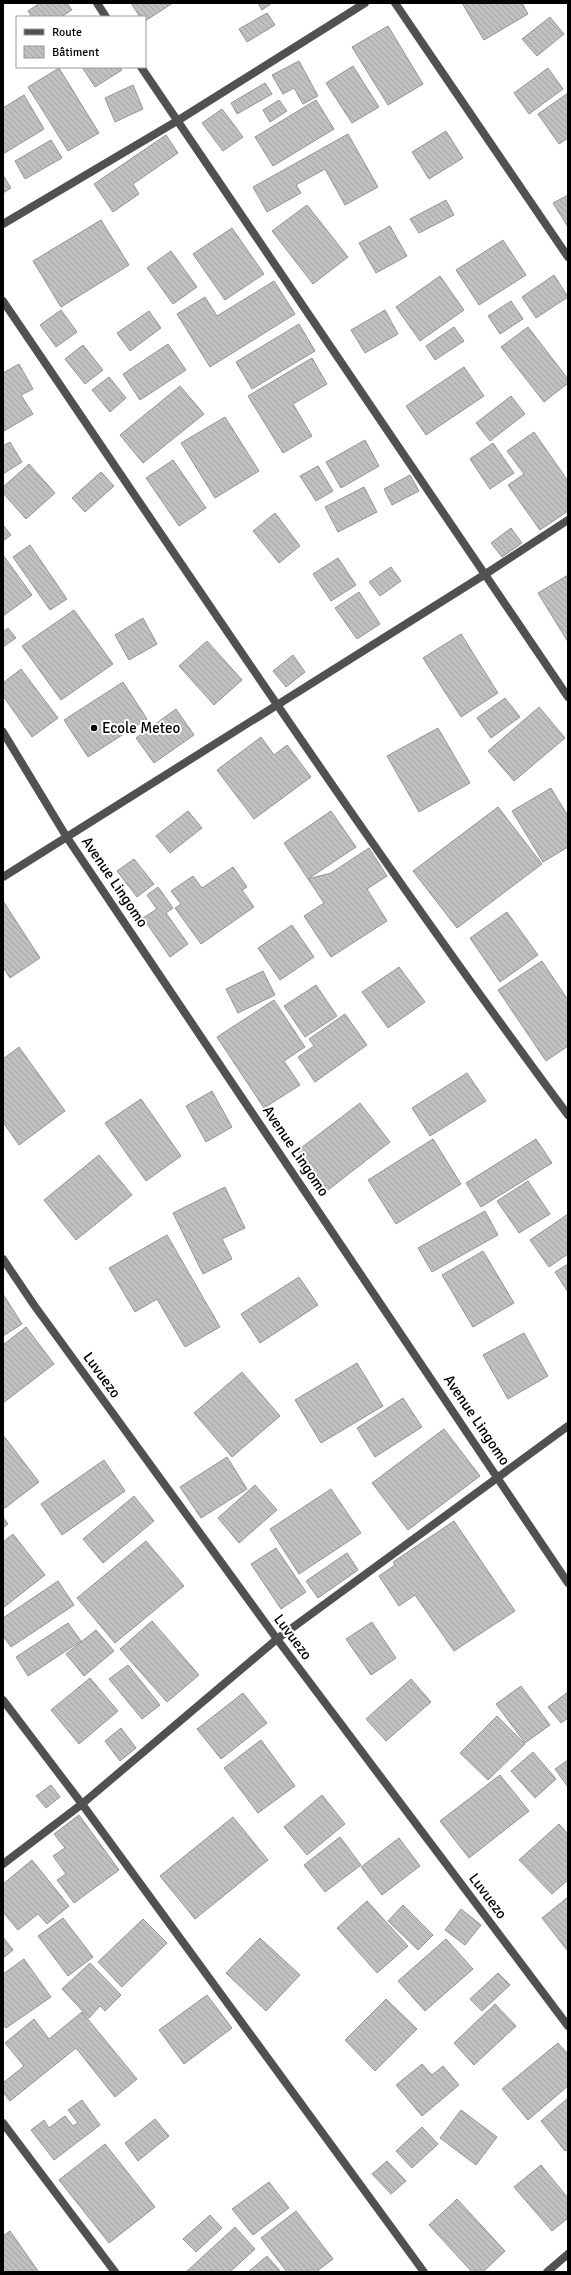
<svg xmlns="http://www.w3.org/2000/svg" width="571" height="2275" font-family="Signika,sans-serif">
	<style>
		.building { fill: url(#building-back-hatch); stroke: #959595 }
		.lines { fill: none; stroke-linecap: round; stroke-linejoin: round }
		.street { stroke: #515151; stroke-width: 8 }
		.poi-dot { fill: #000; stroke: #fff; stroke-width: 1.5 }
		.labels { text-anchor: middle; stroke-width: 4; stroke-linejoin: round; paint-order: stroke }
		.poi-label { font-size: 15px; fill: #000; stroke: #fff; text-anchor: start }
		.street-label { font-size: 15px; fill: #000; stroke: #fff }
	</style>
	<defs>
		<pattern id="building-back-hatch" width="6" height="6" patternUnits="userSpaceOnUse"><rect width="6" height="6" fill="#c0c0c0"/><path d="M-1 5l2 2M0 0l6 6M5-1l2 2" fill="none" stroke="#a3a3a3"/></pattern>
	</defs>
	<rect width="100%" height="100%" fill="#fff"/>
	<path class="building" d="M40,3H67L72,10L61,17H32L28,11Z
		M131,3H173L145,21V17H140Z
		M258,3H272L262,10Z
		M462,3H522L528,14L484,40Z
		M267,13L275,25L247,42L239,29Z
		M550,17L564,34L537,56L522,39Z
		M388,26L423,84L388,105L352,47Z
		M299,61L318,96L303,104L294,88L283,94L272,75Z
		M353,66L379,107L352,123L326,83Z
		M82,67H119L122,70L95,87Z
		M59,68L99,133L68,151L28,87Z
		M548,68L563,89L529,114L514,93Z
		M265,83L272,94L237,114L231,103Z
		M133,85L143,109L115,122L105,98Z
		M568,93V138L559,144L538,114Z
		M24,95L44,129L3,154V108Z
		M279,100L287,111L270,122L263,110Z
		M316,100L334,129L273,166L255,137Z
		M222,109L243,137L223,151L202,123Z
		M446,131L463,158L429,179L412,152Z
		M348,134L378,187L345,205L325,169L296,185L301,193L267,212L253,187Z
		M166,135L178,153L133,184L139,194L113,212L94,184Z
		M51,140L62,158L25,179L15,161Z
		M3,175L11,188L3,193Z
		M568,195V227L553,203Z
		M446,200L454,215L419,233L410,219Z
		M307,205L348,257L313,284L272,231Z
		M101,220L129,265L61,307L33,261Z
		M390,226L407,256L376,273L359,243Z
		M232,228L264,274L225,300L193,254Z
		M503,240L526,275L479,305L456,270Z
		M171,251L197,287L173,304L147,268Z
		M554,275L568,297L536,318L522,297Z
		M440,276L464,310L420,341L396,307Z
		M274,281L295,314L210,367L177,314L205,297L217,316Z
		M511,301L523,319L500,334L488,316Z
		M61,310L77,332L56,347L40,325Z
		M385,310L398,334L365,353L351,330Z
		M149,311L161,328L130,351L117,333Z
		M299,324L315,351L252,389L236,362Z
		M454,327L464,341L435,360L426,346Z
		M528,327L568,379V383L544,402L501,347Z
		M168,344L186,370L140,400L123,374Z
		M83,345L103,370L85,384L65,359Z
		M312,358L327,384L293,404L312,436L283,453L248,396Z
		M19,364L33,389L21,395L33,414L4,431L3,373Z
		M464,367L484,396L426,435L406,406Z
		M109,377L126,398L110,412L92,390Z
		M180,386L204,414L143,463L120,435Z
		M511,396L525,414L490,441L476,423Z
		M225,417L259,471L215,498L181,443Z
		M534,432L568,481V511L540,530L508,485L524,474L507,451Z
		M365,440L379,466L341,488L326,462Z
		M10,442L22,462L3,474V446Z
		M493,443L514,473L490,489L470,459Z
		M173,460L206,508L179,526L146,478Z
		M29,464L55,493L26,519L3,493V487Z
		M318,466L333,491L316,501L300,476Z
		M101,472L114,486L85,512L72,498Z
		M410,475L419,491L392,505L384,489Z
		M364,487L377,512L338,532L325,507Z
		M275,513L300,546L279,563L253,531Z
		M3,525L11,535L3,541Z
		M511,528L522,543L502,557L491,543Z
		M30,545L67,599L50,610L13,557Z
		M3,555L32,595L3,616Z
		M338,558L356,585L331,601L313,574Z
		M391,567L401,581L380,596L369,582Z
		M568,575V642L538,593Z
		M359,592L380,624L357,639L335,608Z
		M74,610L113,664L61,700L22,646Z
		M143,618L157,644L129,660L115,635Z
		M8,628L16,638L3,647V632Z
		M461,634L498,693L461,717L423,658Z
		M207,641L242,680L214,705L179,666Z
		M293,655L305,672L286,687L273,671Z
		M21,669L58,718L32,737L3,696V683Z
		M123,682L147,719L88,757L64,720Z
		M505,698L520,717L491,738L477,718Z
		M539,707L565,738L514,781L488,751Z
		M176,709L194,735L154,763L136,738Z
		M438,728L470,783L419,812L387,756Z
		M261,737L274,755L287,745L311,777L254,819L217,770Z
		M551,788L568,816V847L543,862L512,811Z
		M498,807L542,864L457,928L413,871Z
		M188,811L202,828L170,853L156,836Z
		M331,811L356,847L308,879L284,843Z
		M369,848L387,876L367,889L387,921L331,957L304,916L324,903L308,879L331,873Z
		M134,859L154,884L137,897L117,871Z
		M233,867L247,887L242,890L254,907L201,944L175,908L181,904L171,891L193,876L202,888Z
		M158,887L173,908L166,913L188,944L170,957L143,918L157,909L147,895Z
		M3,901L40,958L10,978L3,967Z
		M507,912L538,955L500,982L470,938Z
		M292,925L314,957L280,980L258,948Z
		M542,961L568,1000V1046L546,1061L498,990Z
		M399,967L425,1002L388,1028L362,992Z
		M263,971L275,995L238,1013L226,989Z
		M316,985L337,1016L305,1037L284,1006Z
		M274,1000L305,1047L284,1061L300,1085L264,1108L217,1037Z
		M345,1014L367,1045L315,1082L298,1057L314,1046L309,1039Z
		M19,1047L65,1111L19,1145L3,1122V1059Z
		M467,1073L486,1101L430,1136L412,1108Z
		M212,1091L232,1127L206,1142L186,1106Z
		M141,1099L181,1156L146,1181L105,1123Z
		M360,1103L390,1142L328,1190L297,1151Z
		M433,1139L461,1184L396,1224L368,1180Z
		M536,1139L552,1163L481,1207L466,1183Z
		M99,1155L132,1195L76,1240L44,1200Z
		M528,1181L550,1214L519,1233L497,1201Z
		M225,1187L245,1228L222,1239L232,1259L203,1274L173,1213Z
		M485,1211L498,1235L432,1272L418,1248Z
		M568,1214V1254L549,1267L530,1240Z
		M167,1235L220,1327L185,1347L157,1299L135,1312L109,1268Z
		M483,1251L514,1303L473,1327L442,1275Z
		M568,1264V1292L555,1272Z
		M299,1277L318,1305L260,1343L241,1314Z
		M3,1294L22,1324L3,1336Z
		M26,1327L54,1364L3,1403V1345Z
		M524,1333L548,1376L508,1399L483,1355Z
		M357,1363L383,1406L321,1443L295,1400Z
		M242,1372L280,1416L232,1457L194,1413Z
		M403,1398L422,1427L375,1457L357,1428Z
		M444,1429L480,1476L408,1530L372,1483Z
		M3,1435L39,1482L5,1508L3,1505Z
		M227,1457L247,1489L201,1518L180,1487Z
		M104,1460L125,1491L62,1535L41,1504Z
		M255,1485L277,1510L239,1543L218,1518Z
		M331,1489L361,1533L299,1574L270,1529Z
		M134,1496L154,1521L103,1563L83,1539Z
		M3,1517L8,1524L3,1528Z
		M454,1521L515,1611L454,1651L415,1595L399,1606L379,1576L395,1565L393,1562Z
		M13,1534L45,1575L3,1608V1542Z
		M146,1541L184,1586L115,1643L77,1598Z
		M276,1548L306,1592L281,1609L251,1564Z
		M347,1553L358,1570L318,1598L306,1581Z
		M58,1581L74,1605L11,1647L3,1636V1618Z
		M152,1621L199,1675L167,1702L120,1649Z
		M372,1622L396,1658L371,1675L346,1639Z
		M68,1623L81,1641L28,1676L16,1657Z
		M96,1630L114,1651L84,1676L66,1654Z
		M128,1665L160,1705L142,1719L109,1679Z
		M90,1678L118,1711L79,1744L51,1710Z
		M411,1679L431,1702L386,1741L366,1719Z
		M521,1686L550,1725L525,1743L496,1704Z
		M568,1692V1718L561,1723L548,1707Z
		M243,1693L267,1723L221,1759L197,1729Z
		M497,1716L525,1744L488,1780L460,1753Z
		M121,1728L136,1748L120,1761L105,1741Z
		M261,1740L295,1786L258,1813L224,1768Z
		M533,1752L556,1779L535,1798L511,1771Z
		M568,1760V1787L555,1769Z
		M500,1775L529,1811L469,1858L440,1821Z
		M51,1785L60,1797L46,1808L36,1796Z
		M322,1795L345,1824L307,1855L284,1827Z
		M79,1815L119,1870L74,1903L57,1880L66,1874L53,1856L65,1848L54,1834Z
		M233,1817L268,1860L195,1919L160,1876Z
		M559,1824L568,1834V1880L552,1894L519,1860Z
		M340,1837L361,1865L325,1892L304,1865Z
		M399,1838L420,1866L382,1895L361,1867Z
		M32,1860L69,1906L47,1924L38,1914L18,1930L3,1912V1884Z
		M568,1897V1949L567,1950L542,1918Z
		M367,1901L408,1946L377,1973L337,1928Z
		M403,1905L433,1935L418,1950L388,1921Z
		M461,1909L481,1925L465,1945L445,1930Z
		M63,1918L93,1957L68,1976L38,1936Z
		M143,1919L167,1943L122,1987L98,1962Z
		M3,1937L13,1950L3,1958Z
		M260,1938L300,1975L266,2011L226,1973Z
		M446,1939L473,1969L425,2011L398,1981Z
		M24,1959L51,1997L6,2028L3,2024V1974Z
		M90,1963L121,1995L105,2011L100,2006L89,2018L62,1989Z
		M498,1973L510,1985L482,2011L470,1999Z
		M207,1995L232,2028L184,2064L159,2030Z
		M386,1999L417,2029L375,2071L345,2040Z
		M495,2004L516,2026L474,2065L454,2043Z
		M82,2012L137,2079L115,2097L76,2048L10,2101L3,2092V2083L24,2066L5,2043L34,2019L49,2039Z
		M558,2043L568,2054V2086L528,2120L502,2089Z
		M422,2064L432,2075L443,2066L459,2085L422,2116L396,2085Z
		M568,2098V2149L565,2151L541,2121Z
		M82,2100L100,2125L54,2160L31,2130L44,2120L49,2128L65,2116L73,2126L78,2123L68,2110Z
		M461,2110L497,2137L476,2165L440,2138Z
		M155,2119L169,2136L138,2161L125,2143Z
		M422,2127L438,2144L412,2168L396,2151Z
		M105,2144L155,2207L109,2243L59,2180Z
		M387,2161L406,2181L391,2194L372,2174Z
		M541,2165L568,2198V2218L552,2231L514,2187Z
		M269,2182L289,2208L253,2235L232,2209Z
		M457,2199L505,2251L483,2272H472L429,2225Z
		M296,2211L333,2259L316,2272H287L261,2238Z
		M210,2215L222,2228L196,2252L183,2239Z
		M235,2227L255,2249L230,2272H186Z
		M10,2231L38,2271L36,2272H3V2236Z
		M267,2256L281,2272H248Z"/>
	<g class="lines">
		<path class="street" d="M97,3L106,17
			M395,3L568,257
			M141,67L568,697
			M3,224L177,121L365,3
			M3,301C189,574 371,850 568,1115
			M3,732L66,836L568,1583
			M3,877L484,575L568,520
			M3,1259L34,1305L277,1639L568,2026
			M3,1700L82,1804L424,2272
			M3,1864L82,1804L277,1639L568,1426
			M3,2123L115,2272
			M547,2272L568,2254"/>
	</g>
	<circle class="poi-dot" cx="94" cy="728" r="4"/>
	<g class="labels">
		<g class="poi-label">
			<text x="102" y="733">Ecole Meteo</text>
		</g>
		<g class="street-label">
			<text transform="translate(115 882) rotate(56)" y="5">Avenue Lingomo</text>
			<text transform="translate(296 1151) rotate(56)" y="5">Avenue Lingomo</text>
			<text transform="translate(102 1375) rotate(54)" y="5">Luvuezo</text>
			<text transform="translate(477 1420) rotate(56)" y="5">Avenue Lingomo</text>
			<text transform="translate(293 1637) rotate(53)" y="5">Luvuezo</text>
			<text transform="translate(488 1896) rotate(53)" y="5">Luvuezo</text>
		</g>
	</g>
	<rect width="571" height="2275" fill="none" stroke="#000000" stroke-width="8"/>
	<rect x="16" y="16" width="130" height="52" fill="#ffffff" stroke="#999999"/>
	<rect x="24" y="29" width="20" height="6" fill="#515151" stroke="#999999"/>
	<text x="52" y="36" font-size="12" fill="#000000">Route</text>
	<rect x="24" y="46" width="20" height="12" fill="url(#building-back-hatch)" stroke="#999999"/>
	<text x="52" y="56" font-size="12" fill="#000000">Bâtiment</text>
</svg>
